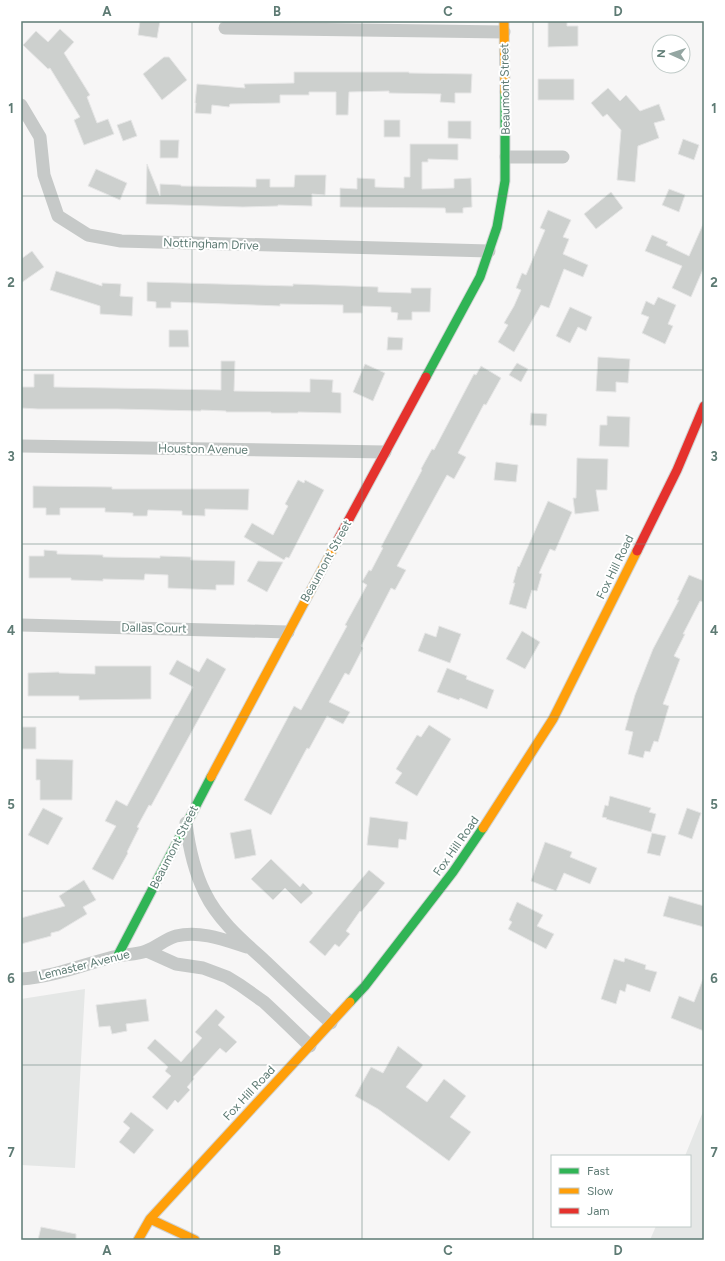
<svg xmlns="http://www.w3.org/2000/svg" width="725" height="1261" font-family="Figtree,sans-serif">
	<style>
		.built { fill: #e5e7e6 }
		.building { fill: #cdd0ce; stroke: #e6e6e6 }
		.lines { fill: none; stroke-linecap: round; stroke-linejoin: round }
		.fast-casing { stroke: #d0d2d2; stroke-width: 11 }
		.slow-casing { stroke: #d0d2d2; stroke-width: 11 }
		.jam-casing { stroke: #d0d2d2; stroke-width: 11 }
		.street { stroke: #c6c9c8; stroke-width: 13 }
		.fast { stroke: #30b455; stroke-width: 9 }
		.slow { stroke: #ff9f0a; stroke-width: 9 }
		.jam { stroke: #e5322d; stroke-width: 9 }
		.grid { fill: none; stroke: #5e7b74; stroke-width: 1; stroke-opacity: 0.55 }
		.labels { text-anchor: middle; stroke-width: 4; stroke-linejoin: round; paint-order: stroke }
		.street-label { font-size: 12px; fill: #5e7b74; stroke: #fff }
		.neatline { fill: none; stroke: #5e7b74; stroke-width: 1.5 }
		.grid-label { font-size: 13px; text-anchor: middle; font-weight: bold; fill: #5e7b74 }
	</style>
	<rect width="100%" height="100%" fill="#f7f6f6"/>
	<path class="built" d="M85,989L75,1168L21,1165V999Z
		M704,1109V1240H650L656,1226H690V1156H685Z"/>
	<path class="building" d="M140,21H160L157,38L138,35Z
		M548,21H567V26H578V46L548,47Z
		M60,29L74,42L64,53L90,95L87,97L97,123L108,119L114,134L84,145L74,120L80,117L50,68L48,69L23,45L36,31L48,42Z
		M164,57H169L187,80L162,100L143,74Z
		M294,72H409V73L472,74L471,93H455V103L440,102L441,94L389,93V91L349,92L348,115H336V92H309V95H280V103L230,104L229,107L212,105L211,114L195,113L196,103H195L197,84L245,88L244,84L294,83Z
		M538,79H574V100H538Z
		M608,88L620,101L626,95L640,111L659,104L665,120L654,123L659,138L638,146L635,182L617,180L621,130L607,114L603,117L591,103Z
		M131,120L137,136L123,141L117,125Z
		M384,120H400V137H384Z
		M448,121H471V139L448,138Z
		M683,139L699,145L694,160L678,154Z
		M160,140H179L178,158H160Z
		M410,144H458V160L428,159V162H422V189L454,188V179L471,178L472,207L463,208V213H446L445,208L340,207V188L357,189V178L375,179V187L404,188V177H410Z
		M147,164L160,196V184L181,185V186L256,187V179H270V187H294L295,175H326L325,195L312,194V206L278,205V206L243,207L146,204Z
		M96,169L127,183L120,200L88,186Z
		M669,189L685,195L679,212L662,205Z
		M611,192L623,208L596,229L584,214Z
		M548,210L571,220L563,237L569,239L563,254L588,265L583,277L564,269L549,308L541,305L514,352L498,342L508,325L504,323L514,306L521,290L516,288L522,273L526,275L545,230L540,228Z
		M704,222V267L691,297L672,288L682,266L645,251L652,235L668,242L666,245L689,256Z
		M32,251L44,267L21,283V259Z
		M56,271L102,286V283L121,284L120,296L133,297L132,316L100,314V306L50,290Z
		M147,282L293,286V284L378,287V292L411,293V288H431L430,312H412V320H397L398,313L391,312V307L362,306V313H343V305L280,304V306L171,302V308H156V302L147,301Z
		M658,297L676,305L668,324L673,326L665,344L642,333L649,317L641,314L646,301L654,305Z
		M570,307L592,317L586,331L578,327L570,343L556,336Z
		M169,330H188L189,347H169Z
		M388,337L403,338L402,350H387Z
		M598,357L630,359L628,383L616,382V392L596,391Z
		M221,361H235L234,391L310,392V379L333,380L332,392L341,393V413L298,412V413H271V412H226V411L201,410V411L118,409H38L21,408V387H34V374H54V387L221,390Z
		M517,363L528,369L521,382L509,375Z
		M365,364L385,373L373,401L353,392Z
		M481,366L501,378L486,405L484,404L458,453L466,457L454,479L447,475L397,566L406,570L395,590L391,588L361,646L363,648L349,675L345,673L329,702L350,712L343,724L327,716L309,749L307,748L271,815L244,800L294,706L301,710L323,670L347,626L345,625L367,585L362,582L369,570L371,571L383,548L381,547L422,470L421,469L432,449L434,450L474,374L476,375Z
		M531,413L547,414L546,426L530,425Z
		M607,416L630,417L629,447L599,446L600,425H607Z
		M577,458L608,459L607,490H596L599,511L575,514L573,498H576Z
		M496,462L518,465L516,482L494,480Z
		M298,480L304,483L305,480L324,490L289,558L286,557L284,560L244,537L252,523L273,535L288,506L285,504Z
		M33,486L112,487V489H249L248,510L205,509V516L182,515V511L148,510L147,516H133V513L105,512V508H60V515H46V508H33Z
		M548,501L572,512L555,551L550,549L539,573L542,574L537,591L532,590L526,609L509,604L515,583H513L518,566L519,567Z
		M44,550L57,551V554L103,555V557L160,558V556L191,557V560L235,561L234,585H216V590L168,588V575L145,574L144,580L103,579V581L71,580V578H29V556H44Z
		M258,561L283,562L267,592L247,581Z
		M689,575L704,581V602L700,601L683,634H685L674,656L680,659L663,704L669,706L658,742L654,741L650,752L645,751L643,758L628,754L633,732L625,730L635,695L653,649L679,600H677Z
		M439,626L461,634L450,663L418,651L425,633L436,637Z
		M522,631L540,642L525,669L506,659Z
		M207,658L226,669L151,806L149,805L137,827L139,828L127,852L128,853L113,880L92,869L116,826L105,821L116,800L127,806L176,715L177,716L193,687L169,674L177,660L199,672Z
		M95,666H151V699L79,700V696H28V673L59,672V673L95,674Z
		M447,668L467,676L466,679L494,690L487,709L460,698L459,700L437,692Z
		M429,725L451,739L417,796L395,783L402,773L396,769L417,735L421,737Z
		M21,727H36V749H21Z
		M36,759L73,760L72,800H40V780H36Z
		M610,796L651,808L649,812L656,814L651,832L606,819L607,818L602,817L605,805L608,806Z
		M43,808L63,818L48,845L28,835Z
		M687,808L701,813L692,839L678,834Z
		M370,817L408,822L406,840L399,839L398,848L367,845Z
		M251,829L256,855L235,859L230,833Z
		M652,833L666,836L660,856L647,853Z
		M545,842L572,852L570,857L597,868L590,884L564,873L556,891L531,881Z
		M271,859L300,887L303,883L313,893L301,904L285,888L273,900L251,879Z
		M369,870L385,883L361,912L360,911L346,931L350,934L339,947L335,944L325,956L309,942Z
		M84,880L96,900L83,907L87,914L59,931L51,933V936L21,944V918L65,906L59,896Z
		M669,896L704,906V927L663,916Z
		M517,902L543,915L537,926L554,934L546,949L508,929L512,922L509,920Z
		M625,958L646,965L645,969L657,972L650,992L627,984L625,992L620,990L616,1004L601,999L614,959L624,962Z
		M703,979H704V1031L671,1018L679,996L694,1002Z
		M146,999L149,1021L126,1024L127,1031L112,1034L110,1026L99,1027L96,1005Z
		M216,1009L225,1017L218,1025L237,1042L226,1053L220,1048L193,1077L194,1079L187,1087L190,1090L178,1103L175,1100L167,1110L152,1097L171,1076L165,1071L168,1067L147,1048L155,1039L181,1062L202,1038L195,1032Z
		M398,1046L423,1065L406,1087L427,1102L444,1079L466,1096L450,1117L471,1132L449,1161L378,1109L355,1096L371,1067L383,1073Z
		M131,1112L154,1130L134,1154L119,1142L130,1128L123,1122Z
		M41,1227L76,1234V1240H38Z"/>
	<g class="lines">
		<g class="fast-casing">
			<path id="fast" d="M426,377L480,277L497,227L505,181V92
				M118,955L211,777
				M350,1002L365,986L453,872L483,828"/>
		</g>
		<g class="slow-casing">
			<path id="slow" d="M504,21L505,92
				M211,777L334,547
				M483,828L553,719L637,551
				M150,1219L195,1240
				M138,1240L150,1219L350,1002"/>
		</g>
		<g class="jam-casing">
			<path id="jam" d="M334,547L426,377
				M637,551L677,470L704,406"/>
		</g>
		<path class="street" d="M225,28L504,32
			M21,105L40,137L44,175L58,216L88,235L121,241L489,251
			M506,157H563
			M21,446L385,452
			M21,625L288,632
			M186,823C189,848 194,871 205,893C218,920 243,941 265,961C287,982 309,1003 331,1023
			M147,951L176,964L203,968L227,977L240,985L264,1002L281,1018L310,1046
			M21,979C53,977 82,965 113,957C124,954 136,955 146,951C156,948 165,939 176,936C200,930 225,940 247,947"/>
		<use href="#fast" class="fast"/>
		<use href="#slow" class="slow"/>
		<use href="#jam" class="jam"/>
	</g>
	<path class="grid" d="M192,21V1240M362,21V1240M533,21V1240M21,196H704M21,370H704M21,544H704M21,717H704M21,891H704M21,1065H704"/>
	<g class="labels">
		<g class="street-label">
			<text transform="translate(505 89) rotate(-91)" y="4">Beaumont Street</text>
			<text transform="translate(211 244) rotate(2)" y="4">Nottingham Drive</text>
			<text transform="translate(203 449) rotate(1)" y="4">Houston Avenue</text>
			<text transform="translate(326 561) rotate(-61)" y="4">Beaumont Street</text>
			<text transform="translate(615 567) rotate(-64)" y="4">Fox Hill Road</text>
			<text transform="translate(154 628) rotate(1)" y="4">Dallas Court</text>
			<text transform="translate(456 846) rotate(-55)" y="4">Fox Hill Road</text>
			<text transform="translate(174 847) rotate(-63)" y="4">Beaumont Street</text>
			<text transform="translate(84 965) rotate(-14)" y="4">Lemaster Avenue</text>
			<text transform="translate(249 1093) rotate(-47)" y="4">Fox Hill Road</text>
		</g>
	</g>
	<rect width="725" height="1261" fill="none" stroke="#ffffff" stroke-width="44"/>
	<rect x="551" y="1155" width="140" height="72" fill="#ffffff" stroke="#bfcac7"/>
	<rect x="559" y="1168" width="20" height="6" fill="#30b455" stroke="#bfcac7"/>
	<text x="587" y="1175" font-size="12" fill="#5e7b74">Fast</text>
	<rect x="559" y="1188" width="20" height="6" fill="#ff9f0a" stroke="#bfcac7"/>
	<text x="587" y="1195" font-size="12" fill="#5e7b74">Slow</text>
	<rect x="559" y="1208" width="20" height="6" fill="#e5322d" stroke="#bfcac7"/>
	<text x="587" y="1215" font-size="12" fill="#5e7b74">Jam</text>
	<g transform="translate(671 54) rotate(273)"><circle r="19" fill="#ffffff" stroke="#bfcac7"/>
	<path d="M0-3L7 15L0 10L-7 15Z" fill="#94a6a2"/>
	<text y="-6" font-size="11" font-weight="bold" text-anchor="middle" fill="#5e7b74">N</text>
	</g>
	<rect x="22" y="22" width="681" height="1217" class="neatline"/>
	<g class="grid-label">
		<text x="107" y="16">A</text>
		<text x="277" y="16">B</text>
		<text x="448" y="16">C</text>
		<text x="618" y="16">D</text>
		<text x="11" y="113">1</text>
		<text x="714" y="113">1</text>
		<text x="11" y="287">2</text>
		<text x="714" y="287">2</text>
		<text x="11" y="461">3</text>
		<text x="714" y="461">3</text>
		<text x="11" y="635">4</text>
		<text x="714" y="635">4</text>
		<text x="11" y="809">5</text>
		<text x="714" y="809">5</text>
		<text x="11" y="983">6</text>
		<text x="714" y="983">6</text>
		<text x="11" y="1157">7</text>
		<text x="714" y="1157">7</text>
		<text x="107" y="1255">A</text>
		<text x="277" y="1255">B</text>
		<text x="448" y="1255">C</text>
		<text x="618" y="1255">D</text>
	</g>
</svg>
